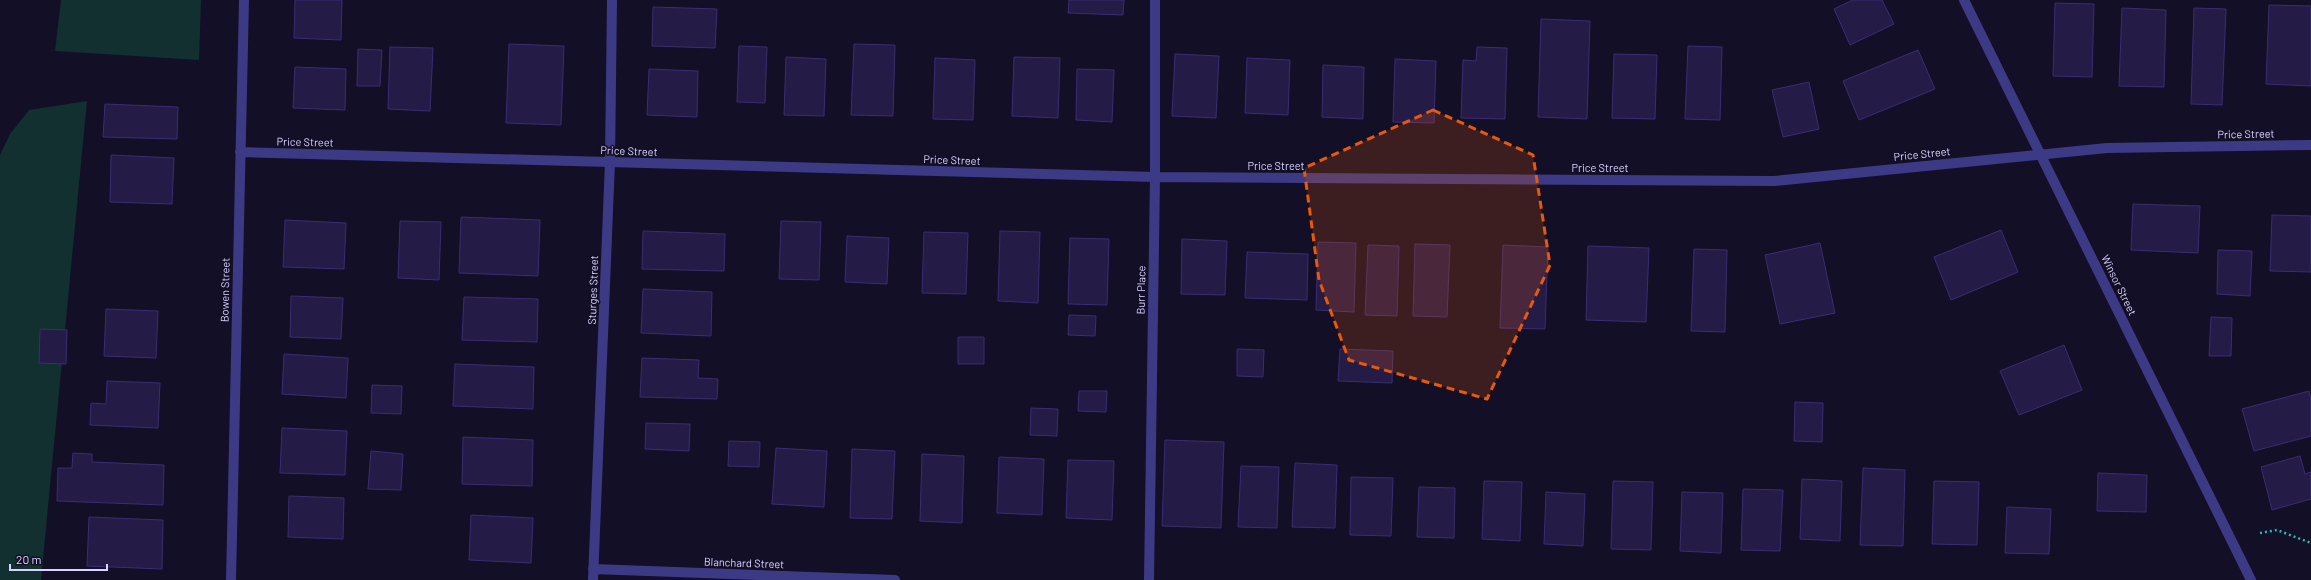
<svg xmlns="http://www.w3.org/2000/svg" width="2311" height="580" font-family="Barlow,sans-serif">
	<style>
		.green { fill: #12302f }
		.building { fill: #241b47; stroke: #3b2d73 }
		.lines { fill: none; stroke-linecap: round; stroke-linejoin: round }
		.path { stroke: #2fb8b0; stroke-width: 2.5; stroke-dasharray: 2 3; stroke-linecap: butt }
		.minor { stroke: #3d3a85; stroke-width: 10 }
		.marked { fill: #e8590c; fill-opacity: 0.2; stroke: #e8590c; stroke-width: 3; stroke-dasharray: 8 5; stroke-linejoin: round }
		.labels { text-anchor: middle; stroke-width: 3.5; stroke-linejoin: round; paint-order: stroke }
		.street-label { font-size: 11px; fill: #d9d4ff; stroke: #130f26 }
	</style>
	<rect width="100%" height="100%" fill="#130f26"/>
	<path class="green" d="M61,0H201L199,60L55,51Z
		M87,101L41,580H0V155L10,134L29,110Z"/>
	<path class="building" d="M295,0H342L341,40L294,38Z
		M1069,0H1124L1123,15L1068,13Z
		M1853,0H1882L1894,24L1850,45L1834,9Z
		M2055,3L2094,4L2092,77L2053,76Z
		M2269,5L2311,6V86L2266,84Z
		M653,7L717,9L715,48L652,46Z
		M2122,8L2166,10L2164,87L2119,86Z
		M2194,8L2226,9L2222,105L2191,104Z
		M1541,19L1590,21L1587,119L1538,117Z
		M509,44L564,46L561,125L506,123Z
		M854,44L895,45L893,116L851,115Z
		M739,46L767,47L765,103L737,102Z
		M1688,46L1722,47L1720,120L1685,119Z
		M390,47L433,48L430,111L388,109Z
		M1477,47L1507,48L1505,119L1461,118L1463,60L1476,61Z
		M358,49L382,50L380,86H357Z
		M1918,50L1935,89L1859,120L1843,81Z
		M1175,54L1219,56L1216,118L1172,116Z
		M1614,54L1657,55L1655,119L1612,118Z
		M786,57L826,59L824,116L784,115Z
		M1014,57L1060,58L1058,118L1012,116Z
		M935,58L975,60L973,120L933,119Z
		M1247,58L1290,60L1288,115L1245,113Z
		M1395,59L1436,61L1434,123L1393,122Z
		M1323,65L1364,67L1363,119L1322,117Z
		M295,67L346,69L345,110L293,108Z
		M649,69L698,71L697,117L647,115Z
		M1077,69L1114,70L1112,122L1076,120Z
		M1809,82L1819,129L1783,137L1772,90Z
		M105,104L178,107L177,139L103,137Z
		M111,155L174,158L172,204L110,202Z
		M2133,204L2200,206L2198,253L2131,250Z
		M2272,215L2311,216V272L2270,271Z
		M461,217L540,220L538,276L459,273Z
		M285,220L346,223L344,269L283,267Z
		M400,221L441,222L439,280L398,278Z
		M781,221L821,222L819,280L779,279Z
		M2001,230L2018,272L1951,300L1934,257Z
		M643,231L725,234L724,271L642,269Z
		M1000,231L1040,232L1038,303L998,301Z
		M924,232L968,233L966,294L922,293Z
		M847,236L889,238L887,284L845,282Z
		M1070,238L1109,239L1107,305L1068,304Z
		M1182,239L1227,241L1225,295L1181,294Z
		M1318,242L1356,243L1354,312L1316,310Z
		M1820,243L1835,313L1780,324L1765,255Z
		M1415,244L1450,245L1447,317L1413,316Z
		M1368,245L1399,246L1397,316L1365,315Z
		M1503,245L1548,247L1545,329L1500,328Z
		M1588,246L1649,248L1646,322L1586,320Z
		M1694,249L1727,250L1725,332L1691,331Z
		M2218,250L2252,251L2250,296L2217,294Z
		M1247,252L1308,254L1307,300L1245,298Z
		M643,289L712,292L711,336L641,333Z
		M291,296L343,298L341,339L290,337Z
		M464,297L538,299L537,342L462,340Z
		M106,309L158,311L156,358L104,356Z
		M1069,315L1096,316L1095,336L1068,335Z
		M2211,317L2232,318L2231,356H2209Z
		M40,329L67,330L66,364L39,363Z
		M958,337H984V364H958Z
		M2064,345L2082,390L2019,415L2000,371Z
		M1237,349L1264,350L1263,377L1237,376Z
		M1340,349L1393,351L1392,383L1338,381Z
		M284,354L348,358L346,398L282,394Z
		M642,358L699,360L698,378L718,379L717,399L640,397Z
		M455,364L534,367L533,409L453,406Z
		M107,381L160,383L158,428L90,425L91,403L106,404Z
		M372,385L402,386L401,414L371,413Z
		M1079,391H1107L1106,412L1078,411Z
		M2309,391L2311,399V436L2254,451L2242,409Z
		M1795,402L1823,403L1822,442L1794,441Z
		M1031,408L1058,409L1057,436L1030,435Z
		M646,423L690,424L689,451L645,449Z
		M282,428L347,431L345,475L280,473Z
		M463,437L533,440L532,486L462,484Z
		M1165,440L1224,442L1221,528L1162,526Z
		M729,441L760,442L759,467L728,466Z
		M776,448L827,451L824,507L772,504Z
		M852,449L895,451L892,519L850,518Z
		M371,451L403,454L401,490L368,489Z
		M73,453L92,454V462L164,465L163,505L57,501L58,468H72Z
		M922,454L964,456L962,523L920,521Z
		M2300,456L2305,474L2311,472V499L2272,510L2261,467Z
		M999,457L1044,459L1042,515L997,513Z
		M1068,460L1114,461L1112,520L1066,518Z
		M1295,463L1337,465L1335,528L1292,527Z
		M1241,466L1279,467L1277,528L1238,527Z
		M1863,468L1905,470L1903,546L1860,545Z
		M2098,473L2147,475L2146,512L2097,511Z
		M1351,477L1393,478L1391,536L1350,535Z
		M1802,479L1842,481L1840,541L1800,539Z
		M1484,481L1522,482L1520,541L1482,539Z
		M1613,481L1653,482L1651,550L1611,549Z
		M1934,481L1979,482L1977,545L1932,544Z
		M1419,487L1455,488L1454,538L1417,537Z
		M1743,489L1783,490L1780,551L1741,550Z
		M1546,492L1585,494L1583,546L1544,544Z
		M1682,492L1723,493L1721,553L1680,551Z
		M289,496L344,498L343,539L288,537Z
		M2007,507L2051,509L2049,554L2005,553Z
		M471,515L533,518L531,563L469,560Z
		M89,517L163,520L162,569L87,566Z"/>
	<g class="lines">
		<path class="path" d="M2260,533L2277,530L2311,543"/>
		<path class="minor" d="M1964,0L2251,580
			M240,152L1155,177L1774,181L2107,148L2311,145
			M593,569L895,580
			M231,580L244,0
			M593,580L610,162L612,0
			M1149,580L1155,177V0"/>
	</g>
	<path class="marked" d="M1433,110L1533,155L1550,265L1487,399L1349,360L1319,280L1304,168Z"/>
	<g class="labels">
		<g class="street-label">
			<text transform="translate(2246 134) rotate(-1)" y="4">Price Street</text>
			<text transform="translate(305 142) rotate(1)" y="4">Price Street</text>
			<text transform="translate(629 151) rotate(2)" y="4">Price Street</text>
			<text transform="translate(1922 154) rotate(-6)" y="4">Price Street</text>
			<text transform="translate(952 160) rotate(2)" y="4">Price Street</text>
			<text x="1276" y="170">Price Street</text>
			<text x="1600" y="172">Price Street</text>
			<text transform="translate(2119 285) rotate(64)" y="4">Winsor Street</text>
			<text transform="translate(225 290) rotate(-89)" y="4">Bowen Street</text>
			<text transform="translate(593 290) rotate(-88)" y="4">Sturges Street</text>
			<text transform="translate(1141 290) rotate(-89)" y="4">Burr Place</text>
			<text transform="translate(744 563) rotate(2)" y="4">Blanchard Street</text>
		</g>
	</g>
	<path d="M10 564v6h97v-6" fill="none" stroke="#d9d4ff" stroke-width="2"/>
	<text x="16" y="564" font-size="12" fill="#d9d4ff" stroke="#130f26" stroke-width="3" paint-order="stroke">20 m</text>
</svg>
